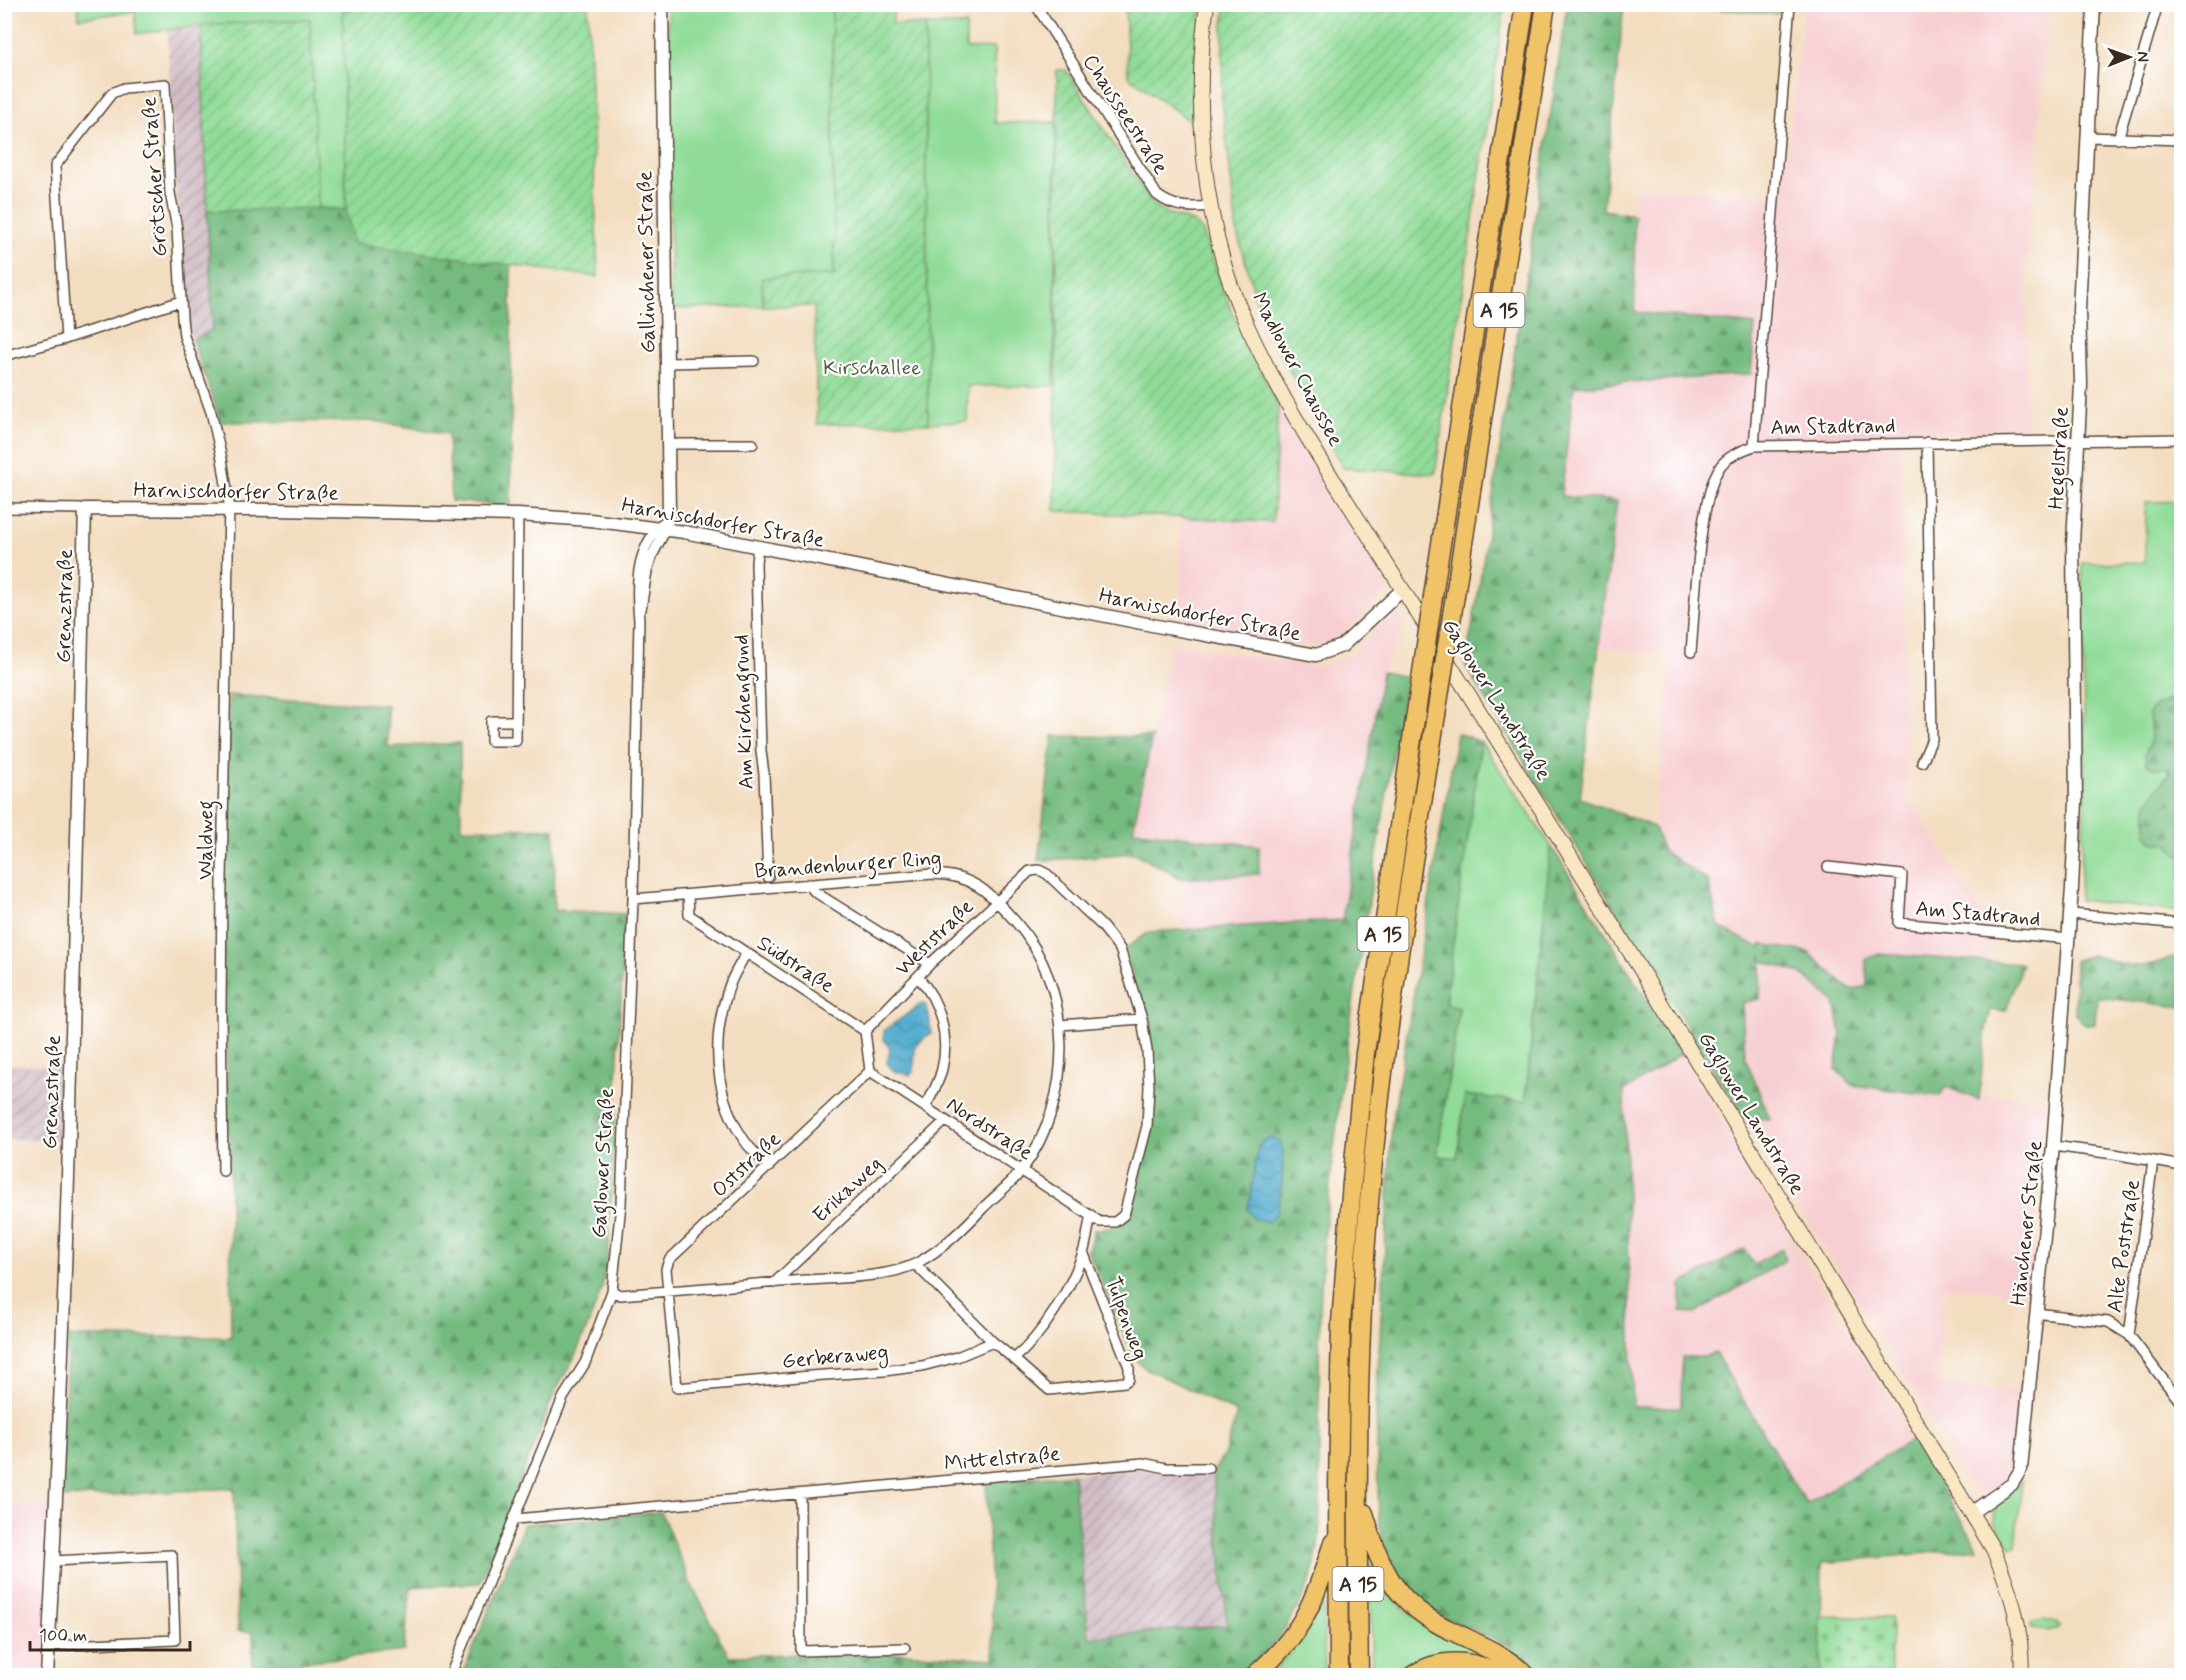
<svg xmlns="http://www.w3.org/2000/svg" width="2186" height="1680" font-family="Mynerve,sans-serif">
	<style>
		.built { fill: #f7cfd2 }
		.industrial { fill: url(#industrial-furrows) }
		.grass { fill: #90db97; stroke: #66825a; stroke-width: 1.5 }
		.forest { fill: url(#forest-firs); stroke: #58724f; stroke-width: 1.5 }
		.cemetery { fill: url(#cemetery-stones); stroke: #66825a; stroke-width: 1.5 }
		.garden { fill: url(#garden-furrows); stroke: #66825a; stroke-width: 1.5 }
		.water { fill: url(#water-waves); stroke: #466b76; stroke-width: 1.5 }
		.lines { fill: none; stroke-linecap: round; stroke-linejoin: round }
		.minor-casing { stroke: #574536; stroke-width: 12 }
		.tertiary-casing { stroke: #574536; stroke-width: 15 }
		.secondary-casing { stroke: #574536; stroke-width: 16 }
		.motorway-casing { stroke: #574536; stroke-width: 21 }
		.minor { stroke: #fff; stroke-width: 9 }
		.tertiary { stroke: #fff; stroke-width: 12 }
		.secondary { stroke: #f9e7c3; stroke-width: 14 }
		.motorway { stroke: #f0c369; stroke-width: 18 }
		.motorway-bridge-casing { stroke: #574536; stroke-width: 21; stroke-linecap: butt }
		.motorway-bridge { stroke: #f0c369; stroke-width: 18 }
		.labels { text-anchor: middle; stroke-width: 4.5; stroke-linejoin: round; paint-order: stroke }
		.shield { fill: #fff; stroke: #766a62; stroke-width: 1.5 }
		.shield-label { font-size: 20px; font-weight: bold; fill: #3b2a1e }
		.street-label { font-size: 21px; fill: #3b2a1e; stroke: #fff }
		.park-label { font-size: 21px; fill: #545f42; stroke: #fff }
	</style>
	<defs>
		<pattern id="industrial-furrows" width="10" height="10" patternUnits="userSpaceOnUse" patternTransform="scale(1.5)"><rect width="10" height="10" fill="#d2bdc6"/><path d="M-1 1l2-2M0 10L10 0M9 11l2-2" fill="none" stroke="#ac9aa0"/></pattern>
		<pattern id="forest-firs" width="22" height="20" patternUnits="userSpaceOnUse" patternTransform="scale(1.5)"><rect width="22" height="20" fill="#74bb80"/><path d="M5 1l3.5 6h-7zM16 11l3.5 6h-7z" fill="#609868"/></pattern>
		<pattern id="cemetery-stones" width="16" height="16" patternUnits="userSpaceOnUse" patternTransform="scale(1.5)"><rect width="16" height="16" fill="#90db97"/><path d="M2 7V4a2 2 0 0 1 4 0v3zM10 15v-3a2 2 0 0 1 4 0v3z" fill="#7dbc82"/></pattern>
		<pattern id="garden-furrows" width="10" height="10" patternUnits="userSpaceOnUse" patternTransform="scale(1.5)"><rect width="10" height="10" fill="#90db97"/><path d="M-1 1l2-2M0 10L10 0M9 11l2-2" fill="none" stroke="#7dbc82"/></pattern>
		<pattern id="water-waves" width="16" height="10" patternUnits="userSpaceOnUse" patternTransform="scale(1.5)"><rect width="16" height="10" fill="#51accf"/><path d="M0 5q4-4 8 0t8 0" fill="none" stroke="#448ca7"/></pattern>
	</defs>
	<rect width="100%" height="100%" fill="#fff"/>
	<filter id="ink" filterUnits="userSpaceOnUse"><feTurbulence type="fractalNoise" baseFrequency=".0167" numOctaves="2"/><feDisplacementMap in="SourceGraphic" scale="12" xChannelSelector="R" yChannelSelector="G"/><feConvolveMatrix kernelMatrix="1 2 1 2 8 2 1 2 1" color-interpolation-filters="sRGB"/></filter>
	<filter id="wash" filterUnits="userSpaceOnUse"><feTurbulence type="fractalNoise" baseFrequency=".008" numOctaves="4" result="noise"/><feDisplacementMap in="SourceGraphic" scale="24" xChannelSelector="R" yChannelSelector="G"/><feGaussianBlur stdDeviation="1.35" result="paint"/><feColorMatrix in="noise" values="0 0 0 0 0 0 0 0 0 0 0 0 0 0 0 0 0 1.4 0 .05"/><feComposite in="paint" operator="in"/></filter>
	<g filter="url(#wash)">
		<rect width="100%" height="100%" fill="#f3ddc0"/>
		<path class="built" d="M1805,5H2049L2026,274L2027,431L1901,433L1906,794L1988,923L1989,964L1977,1093L2045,1100L2028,1294L1945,1286L1937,1385L2019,1390L2013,1468L2004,1480L1983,1493L1971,1489L1911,1386L1743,1118L1770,1119L1745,1057L1742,1002L1760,999L1762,948L1719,927L1708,881L1663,851L1654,827L1672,655L1599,647L1617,502L1561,497L1575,385L1751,374L1755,325L1635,312L1634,215L1636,187L1781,197Z
			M1278,406L1390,589L1339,637L1327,645L1298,646L1180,623V517L1273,521Z
			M1396,614L1401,621L1402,630L1382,672L1343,920L1181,931L1182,879L1259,874L1132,830L1171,644L1318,666L1336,661L1352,653L1390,616Z
			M1681,1054L1913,1439L1806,1505L1715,1354L1702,1357H1682L1681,1407L1633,1408L1624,1091Z
			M5,1504L53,1505L44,1675L5,1676Z"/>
		<path class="industrial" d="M201,25L213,330L192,340L187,317L182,226L176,195L167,30Z
			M5,1065L67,1066L63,1141L5,1139Z
			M1137,1469L1164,1472H1213L1227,1625L1089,1638L1073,1474Z"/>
		<path class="grass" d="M78,5H406L343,11L346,210L318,208L309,19L202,25L137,34L135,12L79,18Z
			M668,5H832L834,275L762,278L763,306L671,309Z
			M1661,5H1778L1777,14Z
			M925,25H966V49L994,48L995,123L1056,122L1054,386H968L967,421L928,423Z
			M2181,501V912L2079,900L2085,799L2082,563L2145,562L2146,502Z
			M1481,742L1551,846L1525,1102L1465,1095L1457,1158L1437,1156L1459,1009L1444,1003Z
			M2022,1481L2016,1546L2011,1547C2006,1540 1999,1531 1995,1523C1989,1508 2013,1491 2022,1481Z
			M1370,1565L1375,1570L1383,1586L1403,1609L1497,1660L1496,1664L1451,1656L1424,1659L1399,1675H1372Z
			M1323,1600L1325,1675L1268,1676L1304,1638Z
			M2042,1620L2056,1622L2060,1626C2052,1633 2042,1630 2032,1629L2031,1623Z"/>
		<path class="forest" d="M1567,5H1624L1603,210L1634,215L1635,312L1755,325L1751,374L1574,386L1561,496L1617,501L1580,798L1654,827L1663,851L1708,881L1719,927L1761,948L1762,944L1808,952L1851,990L1867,986L1866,959L1879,954L2022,964L2006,1011L1991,1010L1986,1028L1979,1100L1946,1087L1939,1096L1853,1085L1836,1070L1841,1034L1835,1002L1800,973L1762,961V955L1760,999L1742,1003L1745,1057L1770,1119L1743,1118L1465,665L1478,594Z
			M318,208L346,210L354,243L511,265V506L451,501L448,434L374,421L221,422L192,340L213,329L207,211Z
			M1382,672L1406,677C1376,861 1342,1046 1325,1233C1318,1305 1319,1378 1319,1451C1319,1491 1324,1536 1312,1575C1309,1587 1303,1598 1297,1608C1279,1642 1266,1654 1235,1676H462L524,1524L661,1512L688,1578L729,1656L796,1654L808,1657L903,1653L994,1659L986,1481L1073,1474L1089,1638L1227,1625L1213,1472L1225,1453L1237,1413L1143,1367L1134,1358L1088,1251L1094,1230C1107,1228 1117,1229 1127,1218C1133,1212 1134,1201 1136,1193C1149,1146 1157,1100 1152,1052C1148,1017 1135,984 1124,950L1149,932L1342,920Z
			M2181,693L2182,854L2179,856L2168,844L2153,842L2147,834V803L2169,773L2166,767L2154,769L2146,763L2145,755L2151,739L2149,712L2155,706Z
			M229,695L387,705L388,747L460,743L461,828L555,829L554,910L625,914L609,1245L602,1288L587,1328L573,1360L554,1394L480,1583L411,1587L404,1651L253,1667V1632L238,1631L234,1488L60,1498L68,1337H231L230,1179L226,1028L217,1021Z
			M1457,733L1481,742L1445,1003L1459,1008L1437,1156L1457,1158L1465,1095L1525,1102L1551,846L1681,1054L1624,1091L1633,1407H1681L1682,1357H1702L1715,1353L1806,1504L1913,1439L1978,1548L1822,1563L1821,1676L1543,1675L1507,1645L1441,1616L1411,1594L1394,1572L1381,1536L1378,1496L1376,1407L1392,1124Z
			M1053,736L1152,737L1133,830L1259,846V874L1182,879L1135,853L1038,861Z
			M2092,955C2128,965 2136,973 2172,957L2181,960V1007L2097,997L2095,1024H2085L2075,1014V960Z
			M1744,1249L1754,1264L1782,1249L1786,1260L1695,1313L1681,1312V1284Z"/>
		<path class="cemetery" d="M1821,1616L1891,1618V1675H1821Z"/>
		<path class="garden" d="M406,4L588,5L598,277L353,243L346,210L343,10Z
			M832,5H893V24L925,25L928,423L817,424L814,306H763L762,278L834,275Z
			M1125,5H1201L1197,126L1128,76Z
			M1226,5H1505L1435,474L1343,468L1270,335L1257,301L1237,233L1222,100L1223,25Z
			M310,19L318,208L207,211L201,25Z
			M1057,70H1066L1147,196L1156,207L1166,213L1195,223L1203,232L1231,310L1278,406L1273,522L1055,511Z"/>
		<path class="water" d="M921,1004H925L929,1015L931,1033L915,1046L914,1071L910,1075L894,1071L887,1063L890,1049L884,1039V1031Z
			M1271,1138L1280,1141L1283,1152L1282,1181L1277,1212L1268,1222L1254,1219L1248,1209L1258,1147L1263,1141Z"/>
	</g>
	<g filter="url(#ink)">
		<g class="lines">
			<g class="minor-casing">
				<path id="minor" d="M1035,4L1157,195C1174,208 1189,208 1210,206
					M2087,137L2182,140
					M2118,139L2158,4
					M66,339L55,166L112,93L124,88L165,84L170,193L177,228L182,318L184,336L211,412L222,459L229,503L222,880L221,1011L223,1171
					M4,356L62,340L181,301
					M667,363L754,361
					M668,444H753
					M1754,446L1790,4
					M4,508L85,509
					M758,546L756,563L761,751L764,774L768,877
					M641,609L647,571L652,556L666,529
					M1691,652C1695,610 1698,494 1722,464C1730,455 1742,450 1754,446L2182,439
					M516,721H491V741H516L518,515
					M1922,762L1932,739L1927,442
					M1828,867L1902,875L1899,923L2069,939
					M808,884L815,892L930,964
					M688,895L689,915L865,1031
					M2071,914L2182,924
					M746,953C740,965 732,976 728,990C711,1040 714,1100 747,1144C753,1152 762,1159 769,1167
					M918,977C940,1001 950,1036 942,1069C939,1082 932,1095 925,1107
					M1060,1025L1142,1019
					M865,1031L930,964L1030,871L1039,870L1047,874L1102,926L1120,949L1142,1019L1147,1051L1149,1087L1147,1126L1124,1215L1115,1222H1100L870,1071
					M865,1031L870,1071
					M870,1071L669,1260L666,1269L677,1388L810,1376L884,1371L922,1366L957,1357L993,1342
					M2053,1146L2114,1154L2182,1166
					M1083,1252L1129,1367V1379L1125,1382L1049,1390L1014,1359C1043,1335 1071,1288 1083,1253C1087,1241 1088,1228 1091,1215
					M915,1264L993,1342L1014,1359
					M774,1283L945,1121
					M612,1291L620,1295C682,1290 743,1285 805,1280C838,1278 888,1278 917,1263C943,1249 963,1229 983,1208C995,1196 1011,1184 1022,1170C1075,1099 1075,988 1015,921C990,893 973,875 933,874L633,899
					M2036,1313L2108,1322L2129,1335L2182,1404
					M2129,1335L2153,1161
					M800,1495L801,1651L905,1648
					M515,1519L1143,1463L1166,1468H1208
					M49,1646L175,1640L172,1555L53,1561
					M450,1676L563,1398L585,1363L612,1291L621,1204L633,899L639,620C636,587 635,555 658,528"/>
			</g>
			<g class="tertiary-casing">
				<path id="tertiary" d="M658,528L667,522L669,512L662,4
					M1971,1513L2012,1484L2021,1469L2053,1146L2072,888L2076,801L2073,544L2081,384L2079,310L2094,4
					M47,1676C69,1287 75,898 85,509L278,510L518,515L590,520L684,532L1162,627L1316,655L1342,646L1402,590"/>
			</g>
			<g class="secondary-casing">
				<path id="secondary" d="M1207,4C1193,101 1202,218 1240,309C1272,385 1318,456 1362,525C1417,612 1472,699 1527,787C1686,1039 1838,1295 1993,1549C2012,1594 2022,1626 2022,1676"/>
			</g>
			<g class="motorway-casing">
				<path id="motorway" d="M1436,576L1525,4
					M1452,615L1546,4
					M1364,1513C1381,1570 1395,1605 1452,1631C1479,1644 1505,1655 1527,1676
					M1254,1676C1304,1633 1313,1603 1333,1543
					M1339,1676L1338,1487L1341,1323L1352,1182L1365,1053L1420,686
					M1359,1676C1357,1508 1355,1339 1372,1171C1387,1019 1412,867 1436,715
					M1412,1676C1437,1658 1474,1658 1500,1676"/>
			</g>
			<use href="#minor" class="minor"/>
			<use href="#tertiary" class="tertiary"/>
			<use href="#secondary" class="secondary"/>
			<use href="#motorway" class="motorway"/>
			<g class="motorway-bridge-casing">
				<path id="motorway-bridge" d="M1420,686L1436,576
					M1436,715L1452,615"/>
			</g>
			<use href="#motorway-bridge" class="motorway-bridge"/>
		</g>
	</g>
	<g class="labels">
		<g class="shield">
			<rect x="1473.5" y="293" width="51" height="34" rx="4.5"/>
			<rect x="1357.5" y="917" width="51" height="34" rx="4.5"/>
			<rect x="1332.5" y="1567" width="51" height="34" rx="4.5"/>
		</g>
		<g class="shield-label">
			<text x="1499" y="317">A 15</text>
			<text x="1383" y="941">A 15</text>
			<text x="1358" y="1591">A 15</text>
		</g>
		<g class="street-label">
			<text transform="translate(1126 114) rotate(57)" y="7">Chausseestraße</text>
			<text transform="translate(154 177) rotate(-94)" y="7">Grötscher Straße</text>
			<text transform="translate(646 262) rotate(-91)" y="7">Gallinchener Straße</text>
			<text transform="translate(1298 369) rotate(62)" y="7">Madlower Chaussee</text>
			<text transform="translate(1833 426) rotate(-1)" y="7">Am Stadtrand</text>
			<text transform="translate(2058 458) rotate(-87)" y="7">Hegelstraße</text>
			<text transform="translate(236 491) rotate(1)" y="7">Harnischdorfer Straße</text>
			<text transform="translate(723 522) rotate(10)" y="7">Harnischdorfer Straße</text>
			<text transform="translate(64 606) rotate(-89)" y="7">Grenzstraße</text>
			<text transform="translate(1200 614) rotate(11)" y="7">Harnischdorfer Straße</text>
			<text transform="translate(1497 699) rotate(58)" y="7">Gaglower Landstraße</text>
			<text transform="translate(743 712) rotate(-92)" y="7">Am Kirchengrund</text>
			<text transform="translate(205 840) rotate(-89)" y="7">Waldweg</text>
			<text transform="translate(848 864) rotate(-4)" y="7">Brandenburger Ring</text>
			<text transform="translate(1978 913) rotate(5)" y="7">Am Stadtrand</text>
			<text transform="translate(934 937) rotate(-44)" y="7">Weststraße</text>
			<text transform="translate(796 964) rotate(33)" y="7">Südstraße</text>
			<text transform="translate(51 1092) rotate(-88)" y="7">Grenzstraße</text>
			<text transform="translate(1752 1113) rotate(59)" y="7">Gaglower Landstraße</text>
			<text transform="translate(990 1128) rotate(33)" y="7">Nordstraße</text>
			<text transform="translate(602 1163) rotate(-87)" y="7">Gaglower Straße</text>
			<text transform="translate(746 1164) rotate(-43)" y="7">Oststraße</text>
			<text transform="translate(847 1189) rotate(-43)" y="7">Erikaweg</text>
			<text transform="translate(2026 1223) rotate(-84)" y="7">Hänchener Straße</text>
			<text transform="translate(2123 1246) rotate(-82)" y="7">Alte Poststraße</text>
			<text transform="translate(1127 1318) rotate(70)" y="7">Tulpenweg</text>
			<text transform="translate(835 1356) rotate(-5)" y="7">Gerberaweg</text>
			<text transform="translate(1002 1458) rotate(-5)" y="7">Mittelstraße</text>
		</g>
		<g class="park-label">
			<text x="872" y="374">Kirschallee</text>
		</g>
	</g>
	<rect width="2186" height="1680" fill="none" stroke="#fff" stroke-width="24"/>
	<g transform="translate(2129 57) rotate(89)" stroke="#ffffff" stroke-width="4.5" paint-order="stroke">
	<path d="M0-4.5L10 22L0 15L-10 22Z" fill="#3b2a1e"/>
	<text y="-9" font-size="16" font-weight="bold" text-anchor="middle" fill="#3b2a1e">N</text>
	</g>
	<path d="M30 1641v9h160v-9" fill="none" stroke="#3b2a1e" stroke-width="3"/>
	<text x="39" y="1641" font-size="18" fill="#3b2a1e" stroke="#ffffff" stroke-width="4.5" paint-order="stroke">100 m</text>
</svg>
